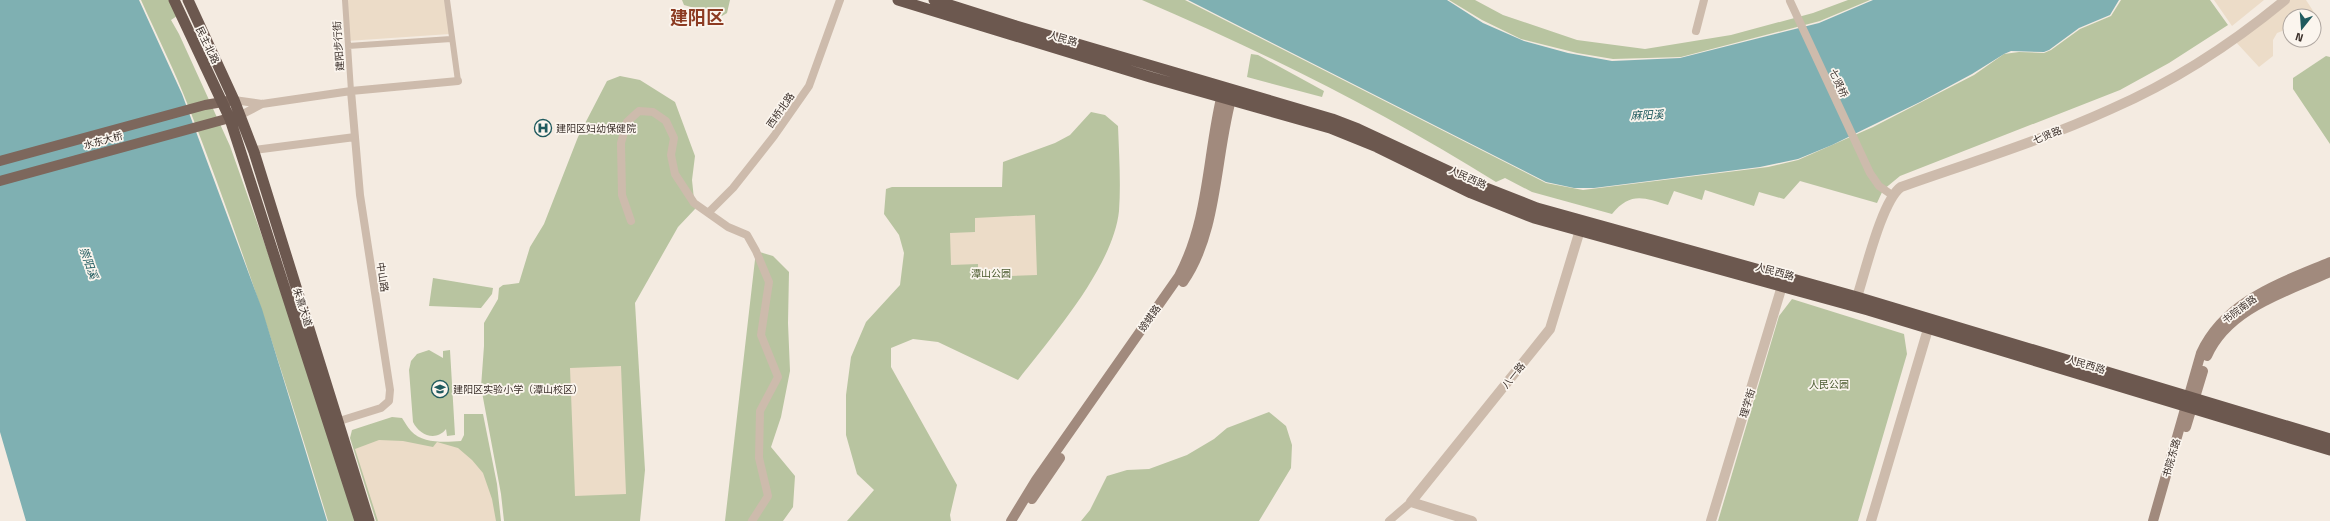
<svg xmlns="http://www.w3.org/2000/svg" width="2330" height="521" font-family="'Titillium Web','Noto Sans SC',sans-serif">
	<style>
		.green { fill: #b8c4a0 }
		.plaza { fill: #ecdcc8 }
		.water { fill: #7fb0b2 }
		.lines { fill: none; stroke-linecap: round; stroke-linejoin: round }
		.pedestrian { stroke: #cdbbac; stroke-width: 6 }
		.minor { stroke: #cdbbac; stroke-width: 8 }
		.tertiary { stroke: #cdbbac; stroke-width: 10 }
		.secondary { stroke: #a18a7d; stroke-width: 10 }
		.primary { stroke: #7d675c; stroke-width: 10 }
		.trunk { stroke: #6c584f; stroke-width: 11 }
		.labels { text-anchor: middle; stroke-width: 3.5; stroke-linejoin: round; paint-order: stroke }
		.street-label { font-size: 10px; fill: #3b302b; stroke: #fbf5ee }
		.poi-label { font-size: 10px; fill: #3b302b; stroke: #fbf5ee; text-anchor: start }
		.park-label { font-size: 10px; fill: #4a5a2e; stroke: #fbf5ee }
		.water-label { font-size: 11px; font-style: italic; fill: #1f5a5e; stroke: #fbf5ee }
		.town-label { font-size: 18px; font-weight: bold; fill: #8c3b22; stroke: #fbf5ee }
	</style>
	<rect width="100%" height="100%" fill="#f4ebe1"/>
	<path class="green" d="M141,0H169L177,16L171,20L179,34L230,146L298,338L355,521H328C286,382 242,244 189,108C175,71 157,36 141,0Z
		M682,0H730L727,13L722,16L684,5Z
		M1142,0H1185L1546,183L1583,190L1768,167L1798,160L1873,127L1974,75L2004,54L2019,52L2044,53L2051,50L2080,29L2111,16L2121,0H2210L2228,25L2169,63L2120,90L1900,176L1883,190L1877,203L1800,181L1784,199L1759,192L1754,206L1705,190L1702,200L1674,191L1668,205C1643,197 1630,192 1612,214L1532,192L1505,178L1496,182C1384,112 1264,52 1142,0Z
		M1449,0H1475L1503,15L1577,40L1645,49L1731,35L1813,13L1848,0H1870L1820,21L1681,57L1613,59L1577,53L1521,39L1482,20Z
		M1251,54L1258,55L1324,91L1322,97L1247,77Z
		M2326,56L2330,57V144L2293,89V78Z
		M620,76L640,80L675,102L695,156L692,180L695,209L678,227L635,303L645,470L640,521H504L501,494L481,387L484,346V323L498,299L499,288L503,285L519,283L530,247L544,224L578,137L607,81Z
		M1091,112L1105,115L1118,126C1119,154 1121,183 1119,211C1113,267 1052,336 1018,380L938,342L913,339L891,348V367L957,485L950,515L951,521H847L874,490L857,474L846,435V395L851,357L866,322L900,285L904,253L899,235L884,214L886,189L892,187H1002L1003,162L1055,143L1070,135Z
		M756,251L773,256L789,272L788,323L790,371L781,417L771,447L795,476L793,507L783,521H725Z
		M433,278L493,288L492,294L481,308L429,306Z
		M1792,299L1904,334L1907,354L1858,521H1718L1779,316Z
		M429,350L443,358V351L450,350L455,435L447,436L446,429C436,442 419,435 413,422L409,370L411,361L417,354Z
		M1269,412L1286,426L1292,445L1291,468L1259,521H1081L1090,510L1107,476L1127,470L1149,469L1187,455L1214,439L1227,428Z
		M464,414H483L497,484L501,521H376L350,438L352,430L392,417L402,418C405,422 407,427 411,431C423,444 445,442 461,441L464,435Z"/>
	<path class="plaza" d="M345,0H447L450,34L347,41Z
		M2214,0H2264L2232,26Z
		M2289,0H2306L2321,23L2314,29V16H2290V28L2277,33L2273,40V56L2259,67L2234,40Z
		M1035,215L1037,275L978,277V264L951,265L950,233L975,232V218Z
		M621,366L626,494L575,496L570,368Z
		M379,440L403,441L433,447L437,442L458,448L472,460L483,473L492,499L496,521H378L355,449Z"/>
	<path class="water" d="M0,0H139L182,94L262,309L327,521H26L0,432Z
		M1188,0H1447L1483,23L1524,41L1568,53L1612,61L1680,58L1819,23L1873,0H2119L2110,15L2079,28L2049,50L2044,52L2011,51L2004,54L1972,74L1920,102L1832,145L1798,159L1760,167L1594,188H1574L1546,182Z"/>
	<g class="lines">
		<path class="pedestrian" d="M345,0L351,91
			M447,0L458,81
			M348,46L451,39"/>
		<path class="minor" d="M1790,1L1870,173L1879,186L1892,195
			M1696,31L1704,0
			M234,100L262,104L351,91L458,81
			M239,116L262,104
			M254,150L355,137
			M708,213L733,188L774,136L809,86L840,0
			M631,221L622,195L621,143L627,122L639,111L653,112L666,121L674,138L671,155L675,174L694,203L728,227L747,235L756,251L769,282L761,335L778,377L760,411L759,458L768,496L752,521
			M333,423L381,408L389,401L390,390L360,195L351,91
			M1389,521L1411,502"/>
		<path class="tertiary" d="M1857,297C1865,273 1882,200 1901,187C1972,162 2043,140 2111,109C2173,82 2233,43 2285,0
			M1472,521L1411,502L1550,329L1580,230
			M1711,521L1782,286
			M1871,521L1928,329"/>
		<path class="secondary" d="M1183,282C1219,231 1215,152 1233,92
			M2207,356C2228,308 2286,292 2330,272
			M2186,427L2203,371
			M1032,499L1060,458
			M1011,521L1036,480L1179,276C1210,218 1207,152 1223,90
			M2153,521L2201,353C2225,301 2280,283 2330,262"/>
		<path class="primary" d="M0,161L205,105L234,100
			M0,181L237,116"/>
		<path class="trunk" d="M174,0L230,119L360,521
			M188,0L234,100L254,152L369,521
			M898,0L1150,77L1330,128L1377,147L1471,193L1534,218L1868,310L2330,450
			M934,0L1013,25L1332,119L1358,129L1476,184L1537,208L1857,297L2330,439"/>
	</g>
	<defs>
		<g id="hospital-ring" transform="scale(0.9)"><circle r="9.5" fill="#fbf5ee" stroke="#1f5a5e" stroke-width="1.5"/><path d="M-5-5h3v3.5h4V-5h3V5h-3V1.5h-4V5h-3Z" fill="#1f5a5e"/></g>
		<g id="school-ring" transform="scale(0.9)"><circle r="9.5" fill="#fbf5ee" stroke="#1f5a5e" stroke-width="1.5"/><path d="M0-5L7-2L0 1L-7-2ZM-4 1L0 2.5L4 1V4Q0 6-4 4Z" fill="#1f5a5e"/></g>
	</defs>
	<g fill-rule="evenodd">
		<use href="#hospital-ring" x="543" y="128"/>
		<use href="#school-ring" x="440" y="389"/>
	</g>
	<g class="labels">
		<g class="street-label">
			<text transform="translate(1063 38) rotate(16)" y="4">人民路</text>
			<text transform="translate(208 45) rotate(64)" y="4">民主北路</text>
			<text transform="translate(338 46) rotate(-94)" y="4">建阳步行街</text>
			<text transform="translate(1839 83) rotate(65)" y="4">七贤桥</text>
			<text transform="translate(780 110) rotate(-55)" y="4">西桥北路</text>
			<text transform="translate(2047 135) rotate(-22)" y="4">七贤路</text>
			<text transform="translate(103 140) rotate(-15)" y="4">水东大桥</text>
			<text transform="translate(1468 177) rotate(24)" y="4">人民西路</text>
			<text transform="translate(1775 271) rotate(15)" y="4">人民西路</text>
			<text transform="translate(383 277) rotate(81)" y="4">中山路</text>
			<text transform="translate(303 307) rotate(72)" y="4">朱熹大道</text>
			<text transform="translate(2239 309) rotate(-37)" y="4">书院南路</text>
			<text transform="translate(1149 318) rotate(-55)" y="4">螃蜞路</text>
			<text transform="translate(2086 364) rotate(17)" y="4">人民西路</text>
			<text transform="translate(1513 375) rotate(-51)" y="4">八一路</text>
			<text transform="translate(1747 403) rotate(-73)" y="4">理学街</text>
			<text transform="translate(2171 458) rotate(-74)" y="4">书院东路</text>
		</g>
		<g class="poi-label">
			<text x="556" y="132">建阳区妇幼保健院</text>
			<text x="453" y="393">建阳区实验小学（潭山校区）</text>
		</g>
		<g class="park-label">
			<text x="991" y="277">潭山公园</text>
			<text x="1829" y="388">人民公园</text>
		</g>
		<g class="water-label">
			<text transform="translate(1647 115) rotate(-3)" y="4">麻阳溪</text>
			<text transform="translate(89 263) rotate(70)" y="4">崇阳溪</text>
		</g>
		<g class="town-label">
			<text x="697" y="24">建阳区</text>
		</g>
	</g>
	<g transform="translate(2302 28) rotate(197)"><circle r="19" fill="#fbf5ee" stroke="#aea6a0"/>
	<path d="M0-3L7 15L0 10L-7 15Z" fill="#1f5a5e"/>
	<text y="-6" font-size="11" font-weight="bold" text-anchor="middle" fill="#3b302b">N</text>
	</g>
</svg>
